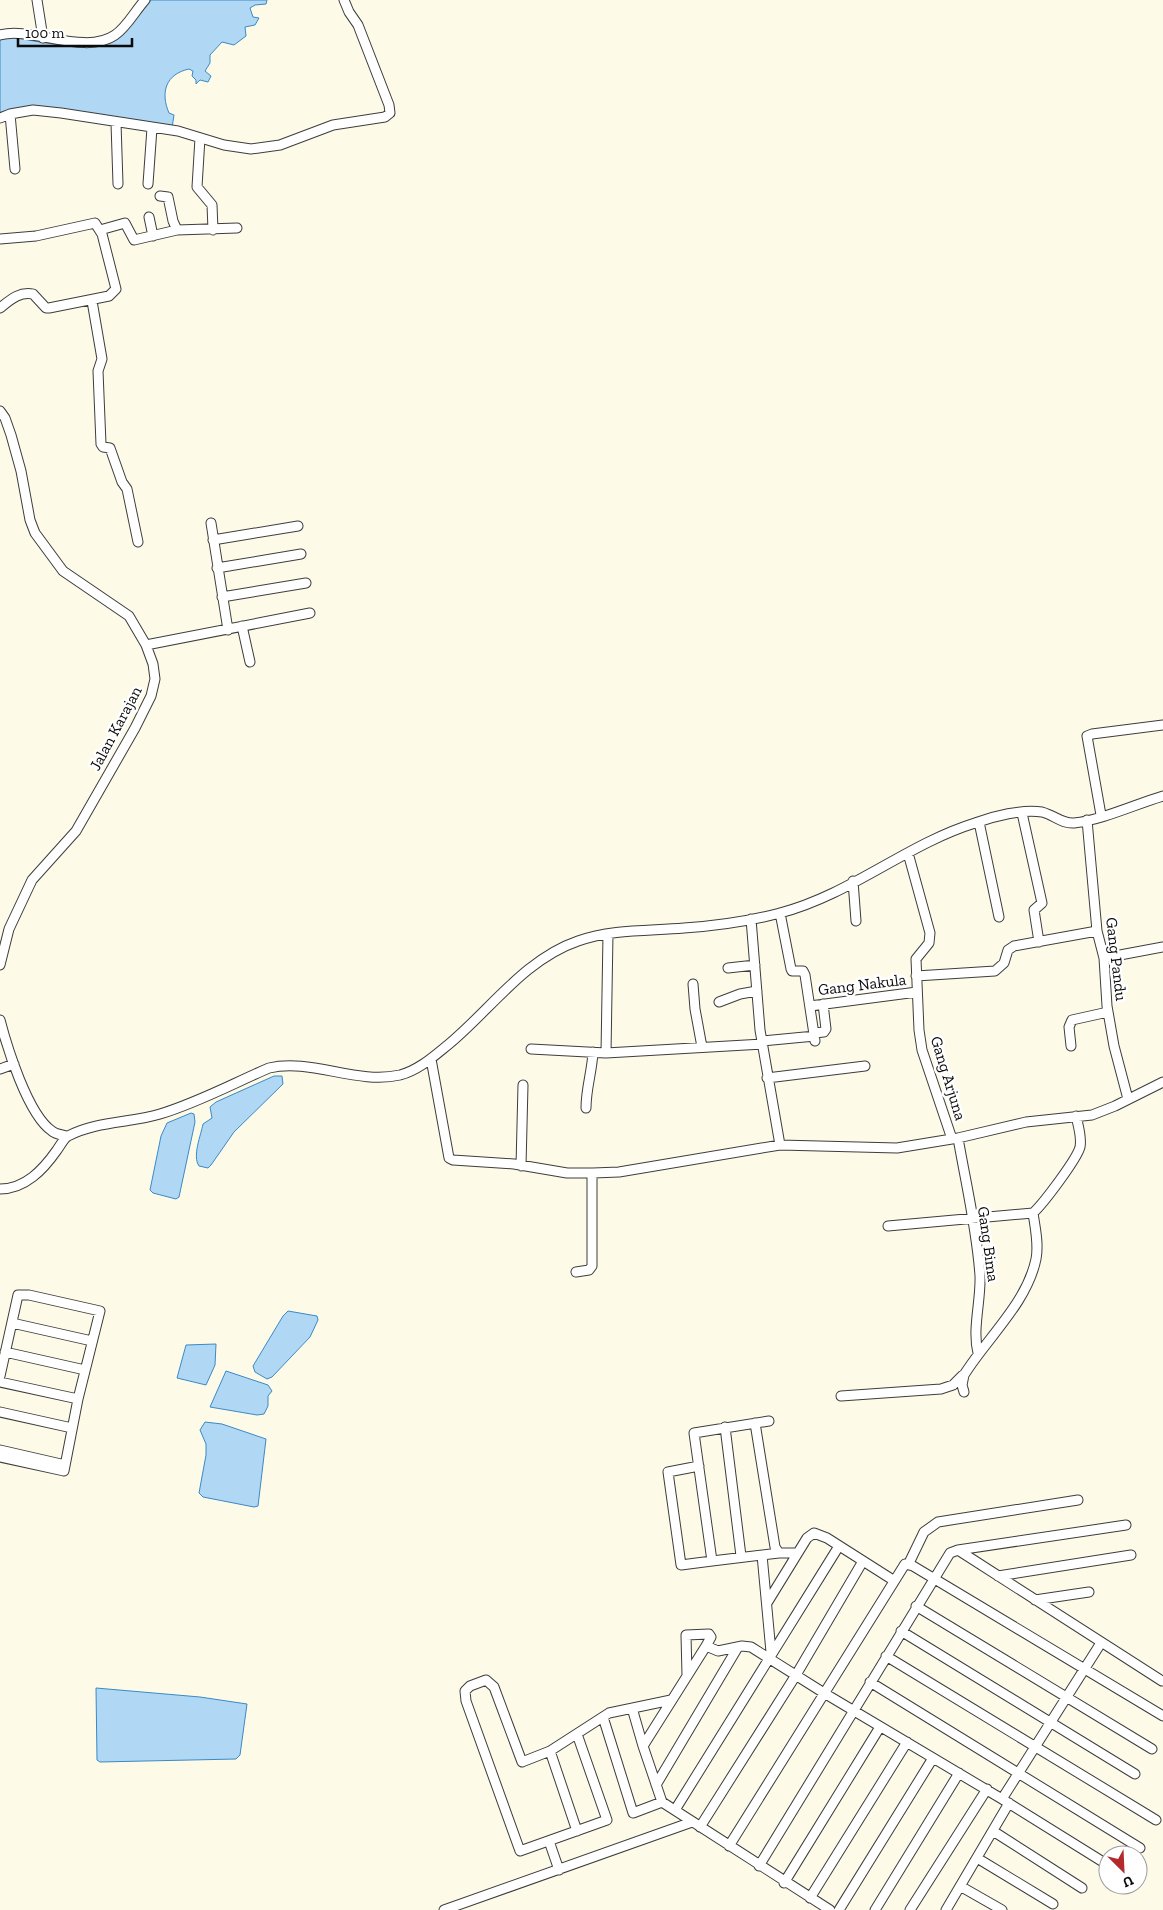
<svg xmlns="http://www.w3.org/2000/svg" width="1163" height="1910" font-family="'Zilla Slab',serif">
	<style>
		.water { fill: #b0d7f3; stroke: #3a8ac6 }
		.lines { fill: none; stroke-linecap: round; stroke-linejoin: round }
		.minor-casing { stroke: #3d3d3d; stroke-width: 11 }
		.minor { stroke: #fff; stroke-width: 9 }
		.labels { text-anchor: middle; stroke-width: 5; stroke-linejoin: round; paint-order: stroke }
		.street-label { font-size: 16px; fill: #0a0a0a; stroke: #fff }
	</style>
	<rect width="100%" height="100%" fill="#fefae8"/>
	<path class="water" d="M151,0H267L266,4L255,5L250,8L253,17L259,18L255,25L245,27L246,36L234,45L222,42L210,55V63L205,71L211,76L208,82L200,80L196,84V80L192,76L193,71L189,69C166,74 160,92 169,113L174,115L172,128L85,113L0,115V39L11,37C37,41 92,54 114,40C129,30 140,13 151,0Z
		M274,1076H282L283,1084L234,1132L211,1165L208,1168L199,1166C192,1156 201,1135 203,1124L212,1118L210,1107L216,1102Z
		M191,1113L194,1114L195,1122L179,1197L176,1199L153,1193L150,1190L161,1136L167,1123Z
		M288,1311L317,1316L318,1320L310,1337L272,1377L267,1379L255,1372L253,1366L283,1316Z
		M216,1344L215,1365L206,1385L177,1378L186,1345Z
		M226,1371L268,1385L272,1391L268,1396V1406L264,1414L257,1415L210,1407Z
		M205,1422L222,1424L266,1439L258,1506L254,1507L203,1497L199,1493L206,1455V1444L200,1430Z
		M96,1688L200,1697L247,1704L240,1755L236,1759L100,1762L97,1760Z"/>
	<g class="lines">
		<g class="minor-casing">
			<path id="minor" d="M37,0L43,38
				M0,35C31,26 85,56 115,35C127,27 135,11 145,0
				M10,114L15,169
				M0,118L10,114L33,110L61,113L178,131L224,145L251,149L280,145L333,125L385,117L390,113L389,105L358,25L349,12L344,0
				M116,123L118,184
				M200,138L197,187L212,205L213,230
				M148,184L152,128
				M160,196L168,197L173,221L177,230L237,228
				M149,217L153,236
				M100,230L125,223L134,240L177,230
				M0,239L36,236L95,223L102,234L116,289L109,296L49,308H46L33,294C20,291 10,300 0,308
				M92,301L102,359L98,371L101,444L103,447L110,448L122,482L127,489L138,542
				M0,411L5,418L11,435L21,471L30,520L35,533L63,571L129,616L146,645L153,664L155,679L151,696L135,728L76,831L32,880L9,929L0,965
				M211,523L228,630
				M213,540L298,526
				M217,568L301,554
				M222,597L306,583
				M242,626L250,662
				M146,645L310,613
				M1022,813L1042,903L1034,910L1039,942
				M1101,815L1087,736L1092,734L1163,725
				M1087,820L1097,931L1104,958L1107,1006L1114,1046L1128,1099
				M979,822L999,917
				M908,853L930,933L929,943L916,959L919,1030L922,1050L952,1139
				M853,881L856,921
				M780,913L791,969L792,971H803L805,975L815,1041
				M751,919L760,1030L780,1145
				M1104,958L1163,947
				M728,968L755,965
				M916,976L995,971L1004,963L1008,950L1014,946L1097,931
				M693,984L695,1009L702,1047
				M719,1002L740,994L757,991
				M810,1006L917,992
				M0,1020C7,1047 28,1115 52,1131C55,1134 62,1135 67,1136
				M814,1033L824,1032L826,1029L823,1004
				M762,1041L815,1036
				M1071,1046L1069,1027L1072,1020L1108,1012
				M531,1049L606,1053L763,1044
				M606,1053L608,934
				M431,1059L449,1158L453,1160L514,1164L567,1173H593L619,1172L780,1145L897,1148L958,1138L1026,1122L1092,1115L1115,1106L1163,1082
				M0,1069L14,1064
				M767,1078L865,1066
				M586,1108C586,1088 592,1072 593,1052
				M958,1138C966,1184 977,1230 980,1276C981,1301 972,1329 978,1353
				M521,1166L523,1085
				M0,1189C25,1189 43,1170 57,1150C60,1146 64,1138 68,1136C96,1121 131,1123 160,1114C197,1103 234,1083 269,1068C311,1058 357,1085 400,1075C419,1070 434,1056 449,1044C490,1010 525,959 578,941C612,929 648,931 684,928C715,926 750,921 780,913C850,895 907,844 975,823C994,816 1022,809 1042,812C1054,815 1062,824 1074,823C1102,820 1136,804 1163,796
				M888,1226L1033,1213C1043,1204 1077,1159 1080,1147C1082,1137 1078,1125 1076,1116
				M576,1272L589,1270L592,1266V1173
				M12,1323L92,1341
				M5,1352L85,1370
				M0,1376L18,1295H29L100,1311L78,1399L64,1471L0,1457
				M0,1382L78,1399
				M964,1392L962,1385L964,1375C987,1338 1027,1303 1036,1259C1039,1244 1035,1227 1033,1213
				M841,1396L941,1389L953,1385L963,1375
				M0,1412L72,1428
				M769,1421L694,1433L712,1561L779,1553
				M755,1423L775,1547L779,1553H797
				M725,1427L741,1556
				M0,1450L61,1464
				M699,1466L668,1472L681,1565L712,1561
				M958,1550L1162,1681
				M762,1555L771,1652
				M909,1563L924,1532L938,1522L1078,1500
				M998,1576L1131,1555
				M1035,1600L1089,1592
				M767,1603L807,1538L814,1533L827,1538L893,1580
				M916,1606L1152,1749
				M901,1631L1135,1774
				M1099,1646L1002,1799L1108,1865
				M886,1656L1156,1820
				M687,1675L686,1635L709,1634L711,1637L706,1646
				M870,1682L1140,1848
				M632,1708L643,1746
				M603,1717L633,1813L662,1802
				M577,1734L607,1820L520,1851L466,1701L465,1691L470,1686L486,1680L494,1687L522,1762L550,1751L609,1713L671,1700
				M550,1751L577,1831
				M656,1785L738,1647
				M675,1810L839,1546
				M700,1827L796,1675L863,1561
				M993,1831L1082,1888
				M549,1841L559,1870
				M729,1846L905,1564L913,1566L1163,1716
				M977,1858L1053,1904
				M759,1866L950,1553L958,1550L1126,1525
				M784,1883L880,1727
				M960,1886L1002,1910
				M810,1898L907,1742
				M444,1910L692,1822
				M830,1910L662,1802L643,1746L706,1646L718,1651L742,1646L751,1647L824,1693L1002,1799
				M839,1910L933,1758
				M875,1910L959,1773
				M910,1910L987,1789
				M946,1910L1009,1803"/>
		</g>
		<use href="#minor" class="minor"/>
	</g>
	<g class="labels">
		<g class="street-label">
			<text transform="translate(115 728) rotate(-62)" y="6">Jalan Karajan</text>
			<text transform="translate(1117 959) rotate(83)" y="6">Gang Pandu</text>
			<text transform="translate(862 984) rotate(-7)" y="6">Gang Nakula</text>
			<text transform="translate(949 1078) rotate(73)" y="6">Gang Arjuna</text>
			<text transform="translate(989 1244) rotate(82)" y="6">Gang Bima</text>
		</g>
	</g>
	<g transform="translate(1123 1870) rotate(156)"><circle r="24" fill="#ffffff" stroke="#9d9d9d"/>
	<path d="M0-4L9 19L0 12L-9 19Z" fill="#b22a2c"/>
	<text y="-8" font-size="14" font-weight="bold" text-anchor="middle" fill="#0a0a0a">U</text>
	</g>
	<path d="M18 38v8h114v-8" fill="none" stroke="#0a0a0a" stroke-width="2.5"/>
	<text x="25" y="38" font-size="15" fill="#0a0a0a" stroke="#ffffff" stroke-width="4" paint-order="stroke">100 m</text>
</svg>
